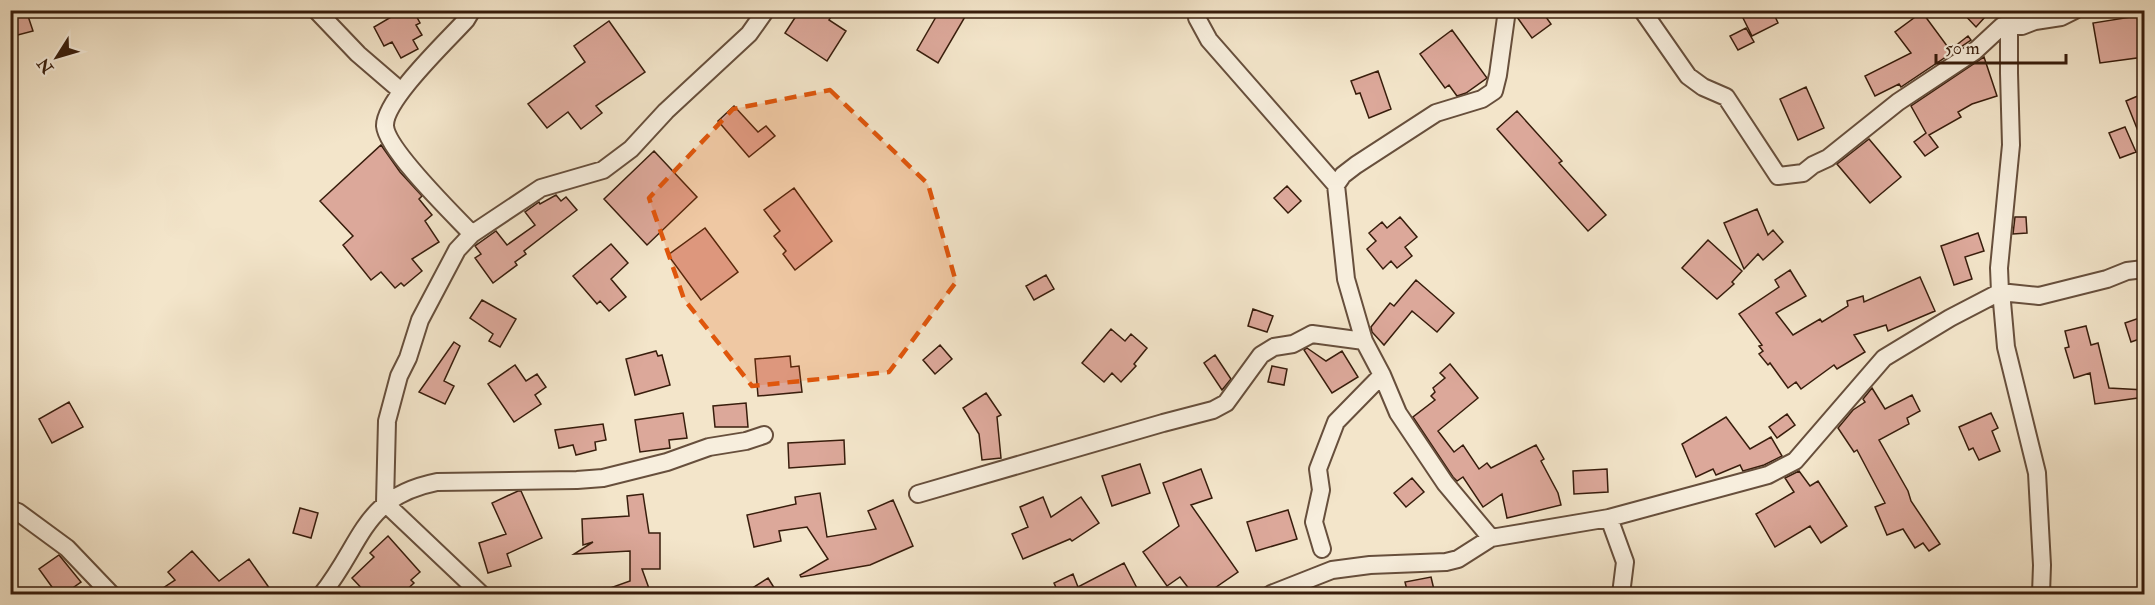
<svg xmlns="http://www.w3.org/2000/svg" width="2155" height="605" font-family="'IM FELL Double Pica',serif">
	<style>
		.building { fill: #dca89a; stroke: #381d0c; stroke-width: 1.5 }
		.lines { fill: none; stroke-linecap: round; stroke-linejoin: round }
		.minor-casing { stroke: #674f3c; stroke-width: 20 }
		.minor { stroke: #f7eedd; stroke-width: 16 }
		.marked { fill: #df560c; fill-opacity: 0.2; stroke: #df560c; stroke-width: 4.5; stroke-dasharray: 12 8; stroke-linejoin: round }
	</style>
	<rect width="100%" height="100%" fill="#f3e5ca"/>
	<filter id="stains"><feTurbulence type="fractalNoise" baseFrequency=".00333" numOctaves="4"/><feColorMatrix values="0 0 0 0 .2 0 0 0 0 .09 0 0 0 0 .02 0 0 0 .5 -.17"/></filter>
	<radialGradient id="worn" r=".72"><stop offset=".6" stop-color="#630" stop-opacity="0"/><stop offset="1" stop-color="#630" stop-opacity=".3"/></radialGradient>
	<path class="building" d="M10,10H26L33,31L10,37Z
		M403,10H413L420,23L416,25L422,35L413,40L418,49L401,58L392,42L384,46L374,27Z
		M800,10H835L829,20L846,31L827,61L785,33Z
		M940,10H969L938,63L917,50Z
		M1517,10H1541L1551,24L1532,38L1517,17Z
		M1739,10H1772L1778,23L1752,36Z
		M1960,10H1979L1985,17L1976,27Z
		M1922,12L1950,50L1968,36L1971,40L1901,87L1899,84L1875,96L1865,76L1911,53L1895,32Z
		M2137,16L2144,57L2100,63L2093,23Z
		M609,21L645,72L596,106L602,113L581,129L568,112L547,128L528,104L585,62L574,46Z
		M1746,28L1754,42L1738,50L1730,36Z
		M1452,30L1487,78L1466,93L1457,96L1449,85L1445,88L1420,54Z
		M1984,57L1997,96L1972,104L1958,112L1961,117L1929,135L1938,147L1925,156L1914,142L1926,133L1911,106Z
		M1378,71L1391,109L1369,118L1360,93L1356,94L1351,81Z
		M1806,87L1824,128L1798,140L1780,99Z
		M2140,95L2145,107L2144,146L2126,101Z
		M734,106L758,132L766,126L775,136L749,157L718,121Z
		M1517,111L1562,161L1559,163L1606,215L1588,231L1497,129Z
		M2125,127L2136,152L2120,158L2109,133Z
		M1869,139L1901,177L1870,203L1837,164Z
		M381,145L400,172L422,196L419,199L432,215L425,221L439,242L412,259L422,271L404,286L401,283L395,288L381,272L371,280L343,245L353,236L320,201Z
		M654,151L697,197L647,245L604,199Z
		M1287,186L1301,201L1288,213L1274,198Z
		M794,188L832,241L795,270L783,254L786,251L774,236L780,231L764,210Z
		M556,195L561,201L566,197L577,210L524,251L526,254L515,262L517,265L493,283L475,258L481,254L475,246L496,231L507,245L535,225L525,212L539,202L540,204Z
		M1757,209L1768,235L1773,230L1783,242L1763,260L1758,254L1744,269L1724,223Z
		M1400,217L1417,237L1405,247L1412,256L1397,268L1391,261L1383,269L1367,249L1376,241L1369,233L1382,222L1387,228Z
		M2015,217H2026L2027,233L2013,234Z
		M705,228L738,272L701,300L668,255Z
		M1978,233L1984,251L1965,257L1972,279L1954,285L1941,246Z
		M1708,240L1742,271L1732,282L1734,284L1717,299L1682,268Z
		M611,244L628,263L611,279L626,297L609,311L600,301L597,304L573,276Z
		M1790,270L1806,296L1776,313L1793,335L1820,319L1822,322L1848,306L1847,301L1863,296L1864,302L1920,277L1935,311L1888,331L1886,325L1854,335L1865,352L1837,369L1834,365L1801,389L1796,382L1788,388L1770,363L1768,365L1759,354L1763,351L1759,346L1762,345L1739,314L1779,287L1775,280Z
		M1046,275L1054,289L1034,300L1026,286Z
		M1416,280L1454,313L1437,332L1412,311L1384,345L1372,332L1371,327L1390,303L1394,306Z
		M482,300L516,319L500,347L489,341L493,334L470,318Z
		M1253,309L1273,316L1267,332L1248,326Z
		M2145,316V337L2131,342L2125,323Z
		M2086,326L2091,345L2098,343L2109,388L2145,390V397L2095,404L2090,373L2074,378L2065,348L2069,347L2065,331Z
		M1111,329L1125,341L1131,334L1147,348L1134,364L1136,366L1121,382L1112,373L1104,382L1082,363Z
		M454,342L460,346L444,381L454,386L445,404L419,392Z
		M940,345L952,359L935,374L923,360Z
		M1307,348L1326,361L1342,351L1358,377L1332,393L1304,350Z
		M656,351L658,356L662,355L670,385L635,395L626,359Z
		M1215,355L1231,379L1222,390L1204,363Z
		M790,356L791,367L799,366L802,392L758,396L755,359Z
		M1450,364L1478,398L1438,431L1454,452L1463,445L1479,469L1487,463L1491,468L1536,445L1544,459L1541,461L1558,493L1561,505L1507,518L1502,494L1483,507L1463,477L1457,481L1453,477L1413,417L1435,400L1431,396L1435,392L1433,388L1445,378L1440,373Z
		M515,365L526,381L537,374L546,387L535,395L541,404L514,422L488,384Z
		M1272,366L1287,369L1284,385L1268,382Z
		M1872,388L1885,409L1912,395L1920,411L1907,418L1909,424L1879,440L1908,491L1911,501L1940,544L1929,551L1923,543L1915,548L1903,529L1887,535L1875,507L1885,503L1857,450L1854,452L1838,428L1853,410L1865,402L1863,399Z
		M986,393L1001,415L997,417L1001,458L982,460L979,434L963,408Z
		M69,402L83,427L52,443L39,419Z
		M746,403L748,427H715L713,406Z
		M683,413L687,438L669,440L670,448L640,452L635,420Z
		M1991,413L1998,428L1992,431L2000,451L1979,460L1973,448L1969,450L1959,427Z
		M1787,414L1795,425L1777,438L1769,427Z
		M1726,417L1750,449L1771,437L1782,456L1764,465L1743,471L1740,465L1716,475L1713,469L1696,477L1682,444Z
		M603,424L606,440L595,442L596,450L576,455L573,445L559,448L555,430Z
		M844,440L845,464L789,468L788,443Z
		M1140,464L1150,493L1112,506L1102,476Z
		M1201,469L1212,498L1191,505L1238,572L1206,594H1193L1180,577L1167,586L1143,552L1179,526L1163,483Z
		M1607,469L1608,492L1574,494L1573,471Z
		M1799,471L1810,486L1818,481L1847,526L1821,543L1810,526L1775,547L1756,514L1794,492L1785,478Z
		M1412,478L1424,492L1406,507L1394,493Z
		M518,491H521L542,538L507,554L511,566L488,573L479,543L506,534L492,503Z
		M820,493L827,537L876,529L868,511L893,500L913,546L870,565L801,577L800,575L828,559L807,527L779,531L781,541L754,547L747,515L796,504L795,497Z
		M643,494L649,533H660V569H642L651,594H599V592L630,581V551L574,554L593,542L583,545L582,519L629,516L627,496Z
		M1043,497L1051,517L1081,497L1099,523L1072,541L1070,539L1023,559L1012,534L1028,527L1020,507Z
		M300,508L318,513L311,538L293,533Z
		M1288,510L1297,539L1256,551L1247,522Z
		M388,536L420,572L411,580L414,583L402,594H367L352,578L374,557L370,553Z
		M192,551L219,581L249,559L270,589L262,594H154L175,580L168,572Z
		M59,555L81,582L64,594H57L39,569Z
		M1124,563L1140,594H1059L1054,583L1073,574L1078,587Z
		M1431,577L1435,594H1408L1405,582Z
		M768,578L778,594H743Z"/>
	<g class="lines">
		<g class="minor-casing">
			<path id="minor" d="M316,10L358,54L401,91
				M472,10L466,20C448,40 384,100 385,126C387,150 453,214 472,234
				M1197,10V18L1209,40L1336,185
				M1642,10L1688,76L1703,87L1726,97L1778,176L1803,173L1813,165L1828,158L1898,102L1975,51L2002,26H2022L2035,21L2061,17L2075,10
				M2012,10L2009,33V73L2011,145L1999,268L2000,292L2002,302L2006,347L2037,473L2042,565L2041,594
				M918,494L1163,423L1213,410L1226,403L1261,355L1274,347L1293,344L1312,334L1364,341
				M10,509L18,512L67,548L111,594
				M1609,518L1625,562L1621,594
				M1491,538L1445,483L1398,413L1382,375L1364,341L1346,279L1336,185L1343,175L1356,165L1436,113L1482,99L1494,91L1498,75L1507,10
				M1322,549L1314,522L1321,490L1318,469L1336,422L1382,375
				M322,594C363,543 362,497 437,482L577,480L603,478L667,462L709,447L746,441L764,435
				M481,594L385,503L387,421L399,376L408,358L420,320L457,250L472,234L541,188L603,170L631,149L666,111L749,34L766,10
				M1271,594L1332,570L1370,565L1446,562L1458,559L1491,538L1609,518L1768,475L1795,461L1884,358L1950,318L2000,292L2039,296L2107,279L2127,271L2144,269"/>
		</g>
		<use href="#minor" class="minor"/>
	</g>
	<path class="marked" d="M830,90L928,184L956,282L889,372L752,386L684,299L649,198L733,109Z"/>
	<rect width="2155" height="605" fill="none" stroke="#f3e5ca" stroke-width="36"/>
	<rect x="12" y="12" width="2131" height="581" fill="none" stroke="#381d0c" stroke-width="3"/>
	<rect x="18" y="18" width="2119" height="569" fill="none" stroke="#381d0c" stroke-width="1.5"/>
	<g transform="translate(57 57) rotate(233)" stroke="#f7eedd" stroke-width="4.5" paint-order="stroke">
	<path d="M0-4.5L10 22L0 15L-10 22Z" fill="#381d0c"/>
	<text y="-9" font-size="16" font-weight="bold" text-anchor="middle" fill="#381d0c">N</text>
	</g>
	<path d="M1936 54v9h130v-9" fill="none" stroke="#381d0c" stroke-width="3"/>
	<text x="1945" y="54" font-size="18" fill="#381d0c" stroke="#f7eedd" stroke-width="4.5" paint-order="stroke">50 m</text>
	<rect width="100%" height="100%" filter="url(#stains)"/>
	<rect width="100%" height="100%" fill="url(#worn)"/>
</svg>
